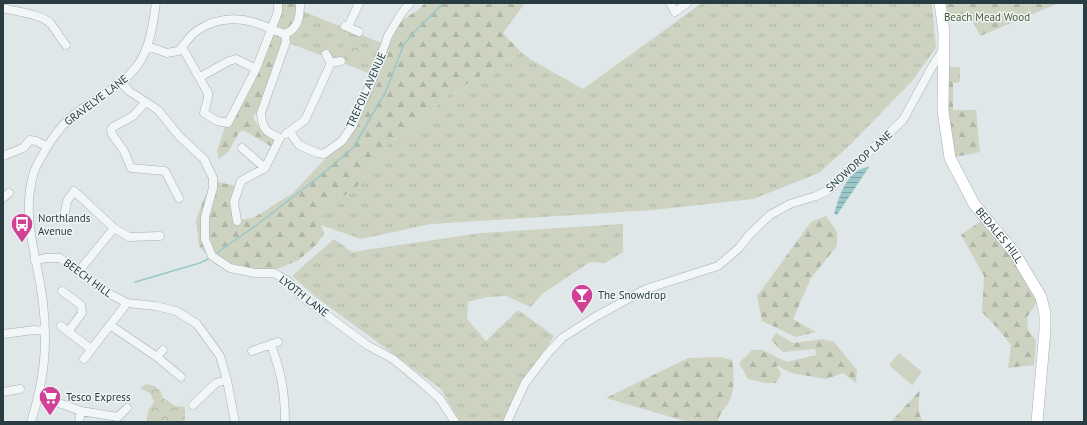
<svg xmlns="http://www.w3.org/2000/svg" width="1087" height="425" font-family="'PT Sans',sans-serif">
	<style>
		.grass { fill: url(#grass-tufts) }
		.forest { fill: url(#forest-firs) }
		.park { fill: url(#park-crowns) }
		.pitch { fill: #cdd3c0 }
		.water { fill: url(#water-rules) }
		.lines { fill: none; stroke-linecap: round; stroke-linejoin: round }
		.stream { stroke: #9ac7ca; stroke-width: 1.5 }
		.minor-casing { stroke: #a5b0b3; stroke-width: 9 }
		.major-casing { stroke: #9fb1b5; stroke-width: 12 }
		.minor { stroke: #f2f6f7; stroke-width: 8 }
		.major { stroke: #fff; stroke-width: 11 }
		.labels { text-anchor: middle; stroke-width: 3; stroke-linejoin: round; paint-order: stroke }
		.park-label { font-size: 11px; fill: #4e5d35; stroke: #eff5f6 }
		.street-label { font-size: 11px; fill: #283c41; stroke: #eff5f6 }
		.poi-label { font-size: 11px; fill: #283c41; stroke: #eff5f6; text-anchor: start }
	</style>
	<defs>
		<pattern id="grass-tufts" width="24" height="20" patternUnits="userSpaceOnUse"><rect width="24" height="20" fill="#cdd3c0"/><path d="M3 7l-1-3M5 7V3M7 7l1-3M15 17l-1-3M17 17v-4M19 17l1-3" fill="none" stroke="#b0b6a6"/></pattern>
		<pattern id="forest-firs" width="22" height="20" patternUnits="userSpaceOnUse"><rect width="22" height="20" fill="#cdd3c0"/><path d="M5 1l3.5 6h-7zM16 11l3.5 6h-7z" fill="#b0b6a6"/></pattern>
		<pattern id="park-crowns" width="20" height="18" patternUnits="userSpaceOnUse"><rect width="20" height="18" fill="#cdd3c0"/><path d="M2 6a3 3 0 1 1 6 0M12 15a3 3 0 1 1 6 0" fill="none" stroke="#b0b6a6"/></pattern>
		<pattern id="water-rules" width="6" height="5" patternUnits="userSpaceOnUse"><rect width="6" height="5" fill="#9ac7ca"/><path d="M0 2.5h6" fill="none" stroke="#7ea3a6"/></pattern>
	</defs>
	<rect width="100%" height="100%" fill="#e0e7e9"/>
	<path class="grass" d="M702,3H932L936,48L912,81L851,144L819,173L753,199L653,210L431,224L361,239L321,225L322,210L356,188L391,140L411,133L445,97L521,52L530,59L583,89Z
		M300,10L386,45L374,75L286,42Z
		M623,224V252L605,263L590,262L543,293L531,307L506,296L487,297L468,302L467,319L486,341L518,310L554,336L517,393L502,422H460L441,389L316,297L292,276L334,239L352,252L481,233Z"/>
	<path class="forest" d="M281,3H297V9L292,30L286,33L276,29Z
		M425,3H525L503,33L521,52L445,97L411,133L391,140L356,188L322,210L321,225L324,233L317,244L299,260L267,273L216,265L199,246L196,220L205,196L217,182L237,186L236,220L253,218L293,193L342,141L393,26L418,10Z
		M944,3H1059L980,36L973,21L947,20Z
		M273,35L282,37L284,43L259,110L253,117L260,129L276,141L272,147L243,130L238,134L229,151L219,159L217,151L225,126Z
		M943,67H960V82L953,83V110H976L980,152L950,158Z
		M826,216L837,232V246L811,278L793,319L816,332L796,337L762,321L757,296L811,222Z
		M985,218L1041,297L1027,317L1028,330L1036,340L1034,365L1008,368L1011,345L998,329L982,312L984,276L961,235Z
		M776,333L793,343L823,339L834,342L857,370L856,383L843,373L826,379L791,373L776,365L781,374L776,383H766L748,379L739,363L752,350H762L787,362L816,355L815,349L783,352L771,340Z
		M721,357L732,360C734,373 735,391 729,402C724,411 720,411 718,422H688L606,398L688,358Z
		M920,390C919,400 916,414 924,422H891Z"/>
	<path class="park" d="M345,42L362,49L356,64L339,56Z
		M146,384L154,386L160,390L163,398L175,406L185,407V422H147L148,411L154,402L150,393L140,388Z"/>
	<path class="pitch" d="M899,353L922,372L912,385L889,365Z"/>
	<path class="water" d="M869,167L837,215L834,214C839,196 847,169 869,167Z"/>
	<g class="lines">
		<path class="stream" d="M217,253L258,224L316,179L353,148L385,93L404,44L417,29L444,3
			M135,282L200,263L208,259"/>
		<g class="minor-casing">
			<path id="minor" d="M670,3L675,12L687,3
				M3,8C16,12 42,14 51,24C56,30 60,38 66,45
				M345,26L359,32
				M348,27L359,3
				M147,46L167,53L178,51C184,46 188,38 194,33C210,20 233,16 253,22C264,25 274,31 285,34C299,28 300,17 300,3
				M182,47L208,93C209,100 205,106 204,113L217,121L228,123L256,69L278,12V3
				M326,54L331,63L341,61
				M200,77L229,61L236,59L256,69
				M121,82L129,91L158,110L180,137L204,159L213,178V188L205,217V239L212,256L230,268L255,273H274L288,281L301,296L367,345L393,359L421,382L440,399L455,422
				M145,103L133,116L113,127L111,130L112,134L124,151L131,168L165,171L179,198
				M290,132L299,145L317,153L324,154L342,141L353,125L374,75L388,36L401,14L410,3
				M286,134L305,120L331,63
				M280,138C265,132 262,128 261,113L286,42L285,34
				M242,148L265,168
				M3,156L23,148L30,140L36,141L46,146
				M3,198L9,193
				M65,212L67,201L74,191L114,228L129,237L160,236
				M237,221L234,202L241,181L265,168L280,138
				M35,261L45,258H60L106,292L127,303L156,306L176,311L197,324L220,356L227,380L235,422
				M79,271L114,228
				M62,291L81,305L82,313L68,332
				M110,325L157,357L181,377
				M61,326L91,349
				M3,334L34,330L45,331
				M271,345C281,372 285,392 285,422
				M252,351L278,342
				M157,357L163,350
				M84,359L127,303
				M3,392L20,389
				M39,396L81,411L118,417L127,408
				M193,405L216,383L227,380
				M31,422C44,381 48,346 43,303C38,258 20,217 34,172C36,166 39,161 42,156C53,135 67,117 88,105C106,93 124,83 137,66C150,48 153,25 156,3
				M79,422L81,411
				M507,422L525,383L548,353L562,338L595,317L646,289L718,266L739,248L750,234L770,215L790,204L816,196L829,190L903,120L932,67L943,50"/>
		</g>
		<g class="major-casing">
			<g id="major">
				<path id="s1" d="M940,3L944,32L943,111L950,158L974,204L1014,252L1041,297L1045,314V330L1037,422"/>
			</g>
		</g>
		<use href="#minor" class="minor"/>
		<use href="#major" class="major"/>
	</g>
	<defs>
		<g id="bus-pin" transform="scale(1.15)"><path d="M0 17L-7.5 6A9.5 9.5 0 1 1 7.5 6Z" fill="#d14297" stroke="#eff5f6"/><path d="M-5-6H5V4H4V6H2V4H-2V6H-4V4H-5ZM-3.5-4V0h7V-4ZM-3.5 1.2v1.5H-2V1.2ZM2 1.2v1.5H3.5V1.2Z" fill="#fff"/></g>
		<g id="bar-pin" transform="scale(1.15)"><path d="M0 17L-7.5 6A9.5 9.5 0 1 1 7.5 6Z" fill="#d14297" stroke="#eff5f6"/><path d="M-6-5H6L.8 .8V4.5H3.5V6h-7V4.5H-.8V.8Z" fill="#fff"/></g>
		<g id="supermarket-pin" transform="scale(1.15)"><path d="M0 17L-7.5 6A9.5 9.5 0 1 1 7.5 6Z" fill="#d14297" stroke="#eff5f6"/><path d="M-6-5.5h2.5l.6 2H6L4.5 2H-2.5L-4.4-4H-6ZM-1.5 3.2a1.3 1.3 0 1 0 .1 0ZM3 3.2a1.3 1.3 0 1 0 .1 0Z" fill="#fff"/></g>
	</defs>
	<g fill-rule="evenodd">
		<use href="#bus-pin" x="22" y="224"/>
		<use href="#bar-pin" x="582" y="295"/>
		<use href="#supermarket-pin" x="50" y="397"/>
	</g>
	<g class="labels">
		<g class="park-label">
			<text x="987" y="21">Beach Mead Wood</text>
		</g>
		<g class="street-label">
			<text transform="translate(366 90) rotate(-66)" y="4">TREFOIL AVENUE</text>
			<text transform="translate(96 100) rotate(-37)" y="4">GRAVELYE LANE</text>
			<text transform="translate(859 161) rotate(-42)" y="4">SNOWDROP LANE</text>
			<text dy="4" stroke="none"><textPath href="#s1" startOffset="248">BEDALES HILL</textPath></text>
			<text transform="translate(88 278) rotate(36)" y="4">BEECH HILL</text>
			<text transform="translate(304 296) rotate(38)" y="4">LYOTH LANE</text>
		</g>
		<g class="poi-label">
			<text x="38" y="222">Northlands<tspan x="38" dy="13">Avenue</tspan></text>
			<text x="598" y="299">The Snowdrop</text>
			<text x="66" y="401">Tesco Express</text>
		</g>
	</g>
	<rect width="1087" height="425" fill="none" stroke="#283c41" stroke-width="8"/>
</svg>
